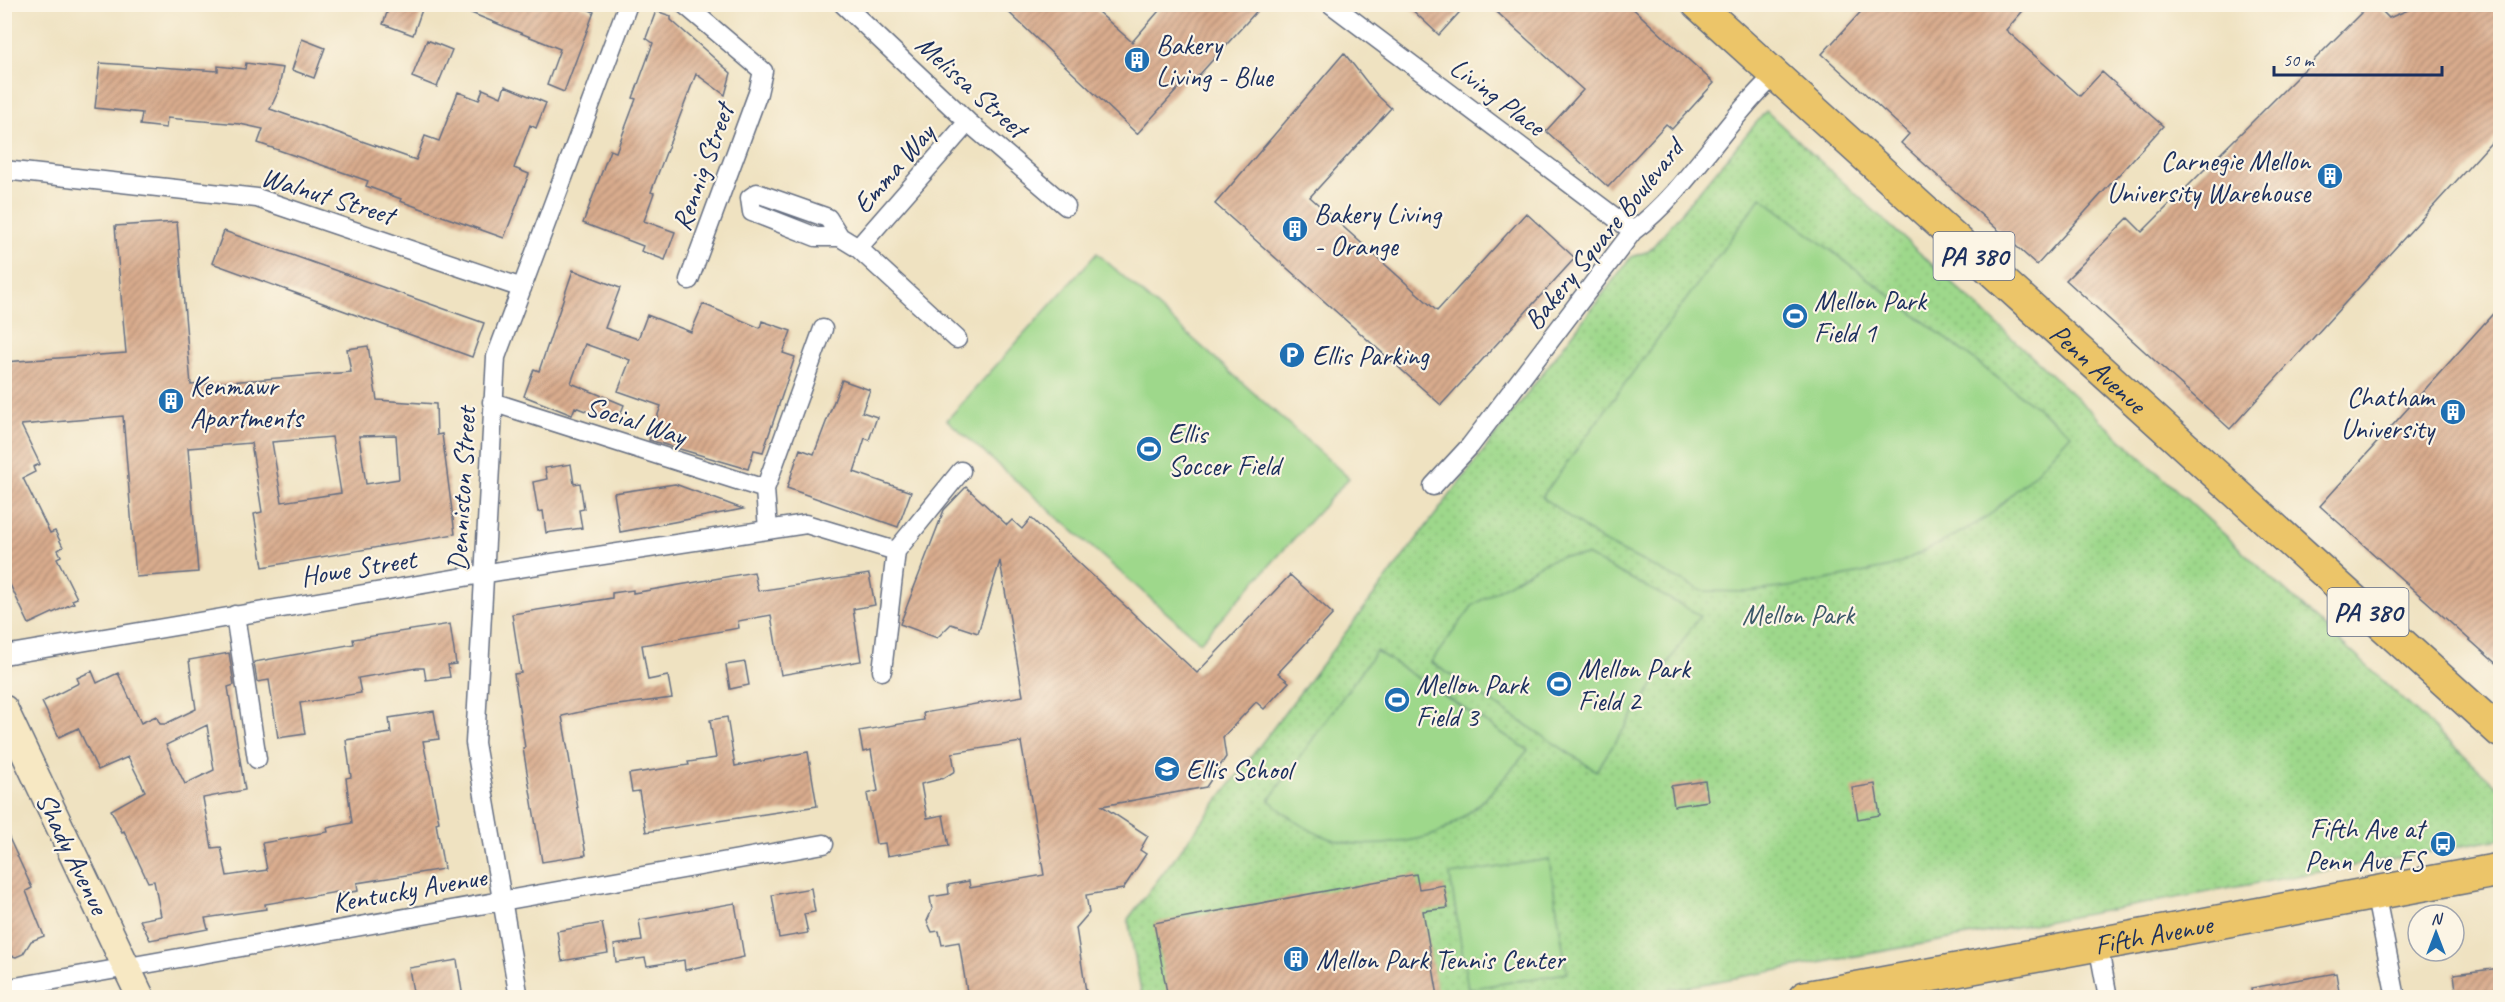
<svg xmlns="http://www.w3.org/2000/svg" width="2505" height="1002" font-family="Caveat,sans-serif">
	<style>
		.grass { fill: url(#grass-dots); stroke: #5c8474; stroke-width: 1.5 }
		.garden { fill: #9ed88b; stroke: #5c8474; stroke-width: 1.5 }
		.building { fill: url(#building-hatch); fill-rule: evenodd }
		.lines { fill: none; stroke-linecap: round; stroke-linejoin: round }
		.street-casing { stroke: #656e81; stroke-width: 21 }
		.secondary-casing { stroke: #656e81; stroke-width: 30 }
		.primary-casing { stroke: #656e81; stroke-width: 33 }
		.highway-casing { stroke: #656e81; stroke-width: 36 }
		.street { stroke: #fff; stroke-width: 18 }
		.secondary { stroke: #f7e8c3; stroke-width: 27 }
		.primary { stroke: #ecc569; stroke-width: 30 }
		.highway { stroke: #ecc569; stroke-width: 33 }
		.labels { text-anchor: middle; stroke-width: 4.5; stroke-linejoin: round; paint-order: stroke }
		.shield { fill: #fcf5e5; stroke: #5e6a86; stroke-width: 1.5 }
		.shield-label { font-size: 27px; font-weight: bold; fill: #1b2f5e }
		.poi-label { font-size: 28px; fill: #1b2f5e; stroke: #fcf5e5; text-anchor: start }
		.street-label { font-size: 28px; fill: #1b2f5e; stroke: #fcf5e5 }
		.park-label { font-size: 28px; fill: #3c5969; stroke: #fcf5e5 }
	</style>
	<defs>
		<pattern id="grass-dots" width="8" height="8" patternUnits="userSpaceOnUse" patternTransform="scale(1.5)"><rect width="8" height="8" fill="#9ed88b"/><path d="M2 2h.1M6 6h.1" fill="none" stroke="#88ba7a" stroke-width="1.8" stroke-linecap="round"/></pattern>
		<pattern id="building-hatch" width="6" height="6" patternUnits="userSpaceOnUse" patternTransform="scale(1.5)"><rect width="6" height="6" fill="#d9ac8d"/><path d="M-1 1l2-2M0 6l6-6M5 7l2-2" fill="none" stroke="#af8c76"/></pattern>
	</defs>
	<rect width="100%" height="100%" fill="#fcf5e5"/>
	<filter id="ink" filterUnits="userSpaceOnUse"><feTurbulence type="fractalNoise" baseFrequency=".0167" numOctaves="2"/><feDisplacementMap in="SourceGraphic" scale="12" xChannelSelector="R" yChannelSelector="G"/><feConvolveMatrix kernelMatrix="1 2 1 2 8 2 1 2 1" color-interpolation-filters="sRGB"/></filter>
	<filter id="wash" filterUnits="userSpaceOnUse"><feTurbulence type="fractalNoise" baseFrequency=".008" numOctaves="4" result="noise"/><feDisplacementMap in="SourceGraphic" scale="24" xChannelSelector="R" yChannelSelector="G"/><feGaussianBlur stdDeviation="1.35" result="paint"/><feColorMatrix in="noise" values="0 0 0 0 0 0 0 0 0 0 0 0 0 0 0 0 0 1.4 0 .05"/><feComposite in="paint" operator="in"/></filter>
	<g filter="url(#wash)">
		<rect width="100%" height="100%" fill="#efe2c1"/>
		<path class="grass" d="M1766,111L2500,789V839L1631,997H1142L1128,919L1631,257L1649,251Z"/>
		<path class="garden" d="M1761,197L2071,434L2035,473L1986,518L1945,541L1891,567L1796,586L1747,592L1702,591L1602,541L1542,497Z
			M1097,253L1349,478L1200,642L947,420Z
			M1562,556H1588L1700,615L1596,771L1431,662L1473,605L1543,563Z
			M1376,651L1528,750C1503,780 1474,815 1438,833C1425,839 1407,841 1393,843C1341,850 1308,835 1269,800Z
			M1549,859L1567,973L1468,989L1450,875Z"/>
		<g id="blocks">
			<path class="building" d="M390,4H424L413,35L383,24Z
				M449,4H576L594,12L564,92L547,85L560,49Z
				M1000,4H1089L1132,42L1165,4H1263L1192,83L1187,79L1137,134Z
				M1406,4H1467L1439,35Z
				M1488,4H1628L1714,83L1672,129L1666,124L1608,187L1546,131L1583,90Z
				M1868,4H2029L2006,30L2080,96L2102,72L2163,126L2037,265L1901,143L1909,134L1822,54Z
				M2370,4H2375L2389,18L2422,4H2500V133L2230,429L2066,280L2128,218L2142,232Z
				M656,11L671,16V20L731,73L725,95L696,74L651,192L654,193L644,221L675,232L665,260L641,251L643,246L583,223L610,150L616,152L636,99L633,98L653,43L646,38Z
				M302,39L325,48L314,78L292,70Z
				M427,40L452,50L437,87L412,77Z
				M1344,53L1377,95L1391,108L1310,197L1437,311L1526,213L1575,258L1441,405L1215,204Z
				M100,63L218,71V66L245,69L246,63L283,68L278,92L270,109L416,160L425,136L439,141L458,92L479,100L483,89L501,97L505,86L546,103L536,128L530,125L514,168L529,174L504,238L400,201L401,199L366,186L368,181L258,143L263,129L240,124L167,118L166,128L140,125L142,113L95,108Z
				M177,222L191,385L351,372L347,349L368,346L377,400L436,404L437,435L442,434L455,534L263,567L254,514L262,512L251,443L188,448L198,572L136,577L123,416L21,425L40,464L33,467L35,472L23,478L50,533L55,531L63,547L58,550L61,556L57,558L77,598L72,600L74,603L29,624L4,572V362L126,353L115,226ZM396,435L399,479L366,484L359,436ZM332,437L341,493L282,502L272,442Z
				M224,231L484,323L472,357L212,263Z
				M573,270L620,288L605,328L638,339L647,315L691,332L703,304L760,328L762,321L791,331L783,353L795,357L763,452L754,450L748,469L649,440L661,406L618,391L630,360L585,344L571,383L624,405L617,423L575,407L572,415L524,396L534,369L539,371Z
				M2500,306V667L2320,506Z
				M842,380L870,390L862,412L877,417L869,440L865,438L854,472L911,492L898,527L787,488L800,449L814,454Z
				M571,464L574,484L580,483L584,509L579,510L582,528L546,533L543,511L538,512L533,482L547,479L545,468Z
				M675,484L743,509L620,532L614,493Z
				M966,487L1007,525L1012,520L1022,529L1031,518L1197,673L1290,575L1333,614L1278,673L1289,682L1264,709L1256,702L1223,737L1226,757L1206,787L1102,806L1148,836L1140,850L1146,854L1123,889L1086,895L1089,913L1076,928L1087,998H968L959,942L942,945L939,931L932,932L927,921L932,910L930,897L949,894L948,885L969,881L970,888L1044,875L1021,742L952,753L955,771L944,778L921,784L927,818L943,815L949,846L887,856L885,843L876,844L867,794L878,791L871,750L863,752L859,731L924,720L923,713L1023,696L1000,561L978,633L951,624L937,638L900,624L944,510Z
				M754,572L758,591L869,574L875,605L853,609L861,661L781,675L771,615L738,621L739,628L642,645L648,680L668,676L672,698L602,707L562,716L586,855L542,862L523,748H525L514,674L521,673L512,614L612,598V593L633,590V593Z
				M450,624L456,664L448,665L450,677L426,680L424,668H417L358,678L361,693L300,703L305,734L278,738L269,680L257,682L254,662L354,644L353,639Z
				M229,653L234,685L228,687L245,790L203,798L212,848L221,847L227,876L267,870L262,843L328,832L327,828L352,823L346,778L351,777L346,740L391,733L389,718L434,711L439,739L423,741L439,822L436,823L444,869L357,883L358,891L338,894L337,892L265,904L266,909L205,918L208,929L150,940L140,920L161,916L154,881L148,882L124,831L122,832L111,810L145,791L128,757L98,770L78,728L59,737L42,702L79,683L77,678L92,671L97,683L118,673L141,723L156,716L160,724H165L196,709L189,660ZM207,725L214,770L185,784L166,745Z
				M745,662L749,685L730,689L726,665Z
				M727,717L735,766L808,752L817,806L646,832L639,791L632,792L629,774L689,765L688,762L716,758L710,720Z
				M1705,781L1708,801L1674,806L1671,786Z
				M1875,784L1880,815L1858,819L1852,788Z
				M4,827L32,888L26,891L44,936L31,941L23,954L16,957L4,954Z
				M1416,874L1419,889L1444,885L1448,908L1423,911L1438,996L1168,998L1154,923Z
				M811,888L815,912L804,914L808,933L779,938L772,895Z
				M735,903L744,957L685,970L684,960L647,966L645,958L616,962L614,945L642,941L639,920Z
				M602,923L608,953L562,961L557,931Z
				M457,960L463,998H414L409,968Z
				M2500,968V995L2457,998L2454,974Z
				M2336,973L2340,998H2252L2251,988Z"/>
		</g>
	</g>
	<g filter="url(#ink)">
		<use href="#blocks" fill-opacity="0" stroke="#656e81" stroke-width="1.5"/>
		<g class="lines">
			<g class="street-casing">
				<path id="street" d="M684,4L763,71L758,93L689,280
					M843,4L968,122L1066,206
					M1331,4L1633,231
					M4,170L257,198L522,288
					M840,237H816L752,212L750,198L757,193L828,218L840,237L858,248L957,339
					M858,248L968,122
					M492,402L765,489
					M1433,486L1470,446L1633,231C1687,191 1723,123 1774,76
					M768,530L765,489L823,329
					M235,615L257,759
					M4,655L500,571L806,524L896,551
					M882,671L896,551L961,471
					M2375,892L2396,998
					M2098,944L2108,998
					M4,989L824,844
					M519,998L475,743L496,357L628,4"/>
			</g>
			<g class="secondary-casing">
				<path id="secondary" d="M4,709L141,998"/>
			</g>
			<g class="primary-casing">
				<g id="primary">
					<path id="s1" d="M1697,4L2500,732"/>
				</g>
			</g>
			<g class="highway-casing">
				<g id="highway">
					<path id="s2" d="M1805,998L2500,870"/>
				</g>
			</g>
			<use href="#street" class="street"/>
			<use href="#secondary" class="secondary"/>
			<use href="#primary" class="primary"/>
			<use href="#highway" class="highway"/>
		</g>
	</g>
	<defs>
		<g id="building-disc" transform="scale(1.35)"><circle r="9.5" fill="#1f6fb2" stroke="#fcf5e5"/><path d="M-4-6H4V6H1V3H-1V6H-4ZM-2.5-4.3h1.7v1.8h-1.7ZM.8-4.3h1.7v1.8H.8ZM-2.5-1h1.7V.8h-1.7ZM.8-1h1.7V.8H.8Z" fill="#fff"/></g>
		<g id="stadium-disc" transform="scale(1.35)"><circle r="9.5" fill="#1f6fb2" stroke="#fcf5e5"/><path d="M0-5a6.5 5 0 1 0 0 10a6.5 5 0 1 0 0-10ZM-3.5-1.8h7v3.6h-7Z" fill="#fff"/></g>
		<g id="parking-disc" transform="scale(1.35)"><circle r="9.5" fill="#1f6fb2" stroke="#fcf5e5"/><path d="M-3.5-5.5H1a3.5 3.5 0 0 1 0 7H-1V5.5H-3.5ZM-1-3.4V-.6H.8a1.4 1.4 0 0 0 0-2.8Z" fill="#fff"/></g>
		<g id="school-disc" transform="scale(1.35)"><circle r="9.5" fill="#1f6fb2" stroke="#fcf5e5"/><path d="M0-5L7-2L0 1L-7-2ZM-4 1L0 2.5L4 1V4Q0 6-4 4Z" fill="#fff"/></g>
		<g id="bus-disc" transform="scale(1.35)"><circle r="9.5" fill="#1f6fb2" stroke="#fcf5e5"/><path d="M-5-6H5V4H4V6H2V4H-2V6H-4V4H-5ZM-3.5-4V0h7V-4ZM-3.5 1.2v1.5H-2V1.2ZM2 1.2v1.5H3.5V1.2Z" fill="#fff"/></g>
	</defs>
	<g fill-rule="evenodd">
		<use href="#building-disc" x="1137" y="60"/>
		<use href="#building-disc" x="2330" y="176"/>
		<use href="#building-disc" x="1295" y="229"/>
		<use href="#stadium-disc" x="1795" y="316"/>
		<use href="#parking-disc" x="1292" y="355"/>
		<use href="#building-disc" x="171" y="401"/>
		<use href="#building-disc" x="2453" y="412"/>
		<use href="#stadium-disc" x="1149" y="449"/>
		<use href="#stadium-disc" x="1559" y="684"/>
		<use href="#stadium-disc" x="1397" y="700"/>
		<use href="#school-disc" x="1167" y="769"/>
		<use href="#bus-disc" x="2443" y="844"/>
		<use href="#building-disc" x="1296" y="959"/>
	</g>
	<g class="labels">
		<g class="shield">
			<rect x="1933.5" y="232" width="81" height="48" rx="4.5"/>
			<rect x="2327.5" y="588" width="81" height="48" rx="4.5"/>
		</g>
		<g class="shield-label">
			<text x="1974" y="265">PA 380</text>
			<text x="2368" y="621">PA 380</text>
		</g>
		<g class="poi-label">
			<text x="1156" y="54">Bakery<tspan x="1156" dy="32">Living - Blue</tspan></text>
			<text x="2310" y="170" text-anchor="end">Carnegie Mellon<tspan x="2310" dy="32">University Warehouse</tspan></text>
			<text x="1314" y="223">Bakery Living<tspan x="1314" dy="32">- Orange</tspan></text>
			<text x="1814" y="310">Mellon Park<tspan x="1814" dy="32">Field 1</tspan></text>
			<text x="1312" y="365">Ellis Parking</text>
			<text x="190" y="395">Kenmawr<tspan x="190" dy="32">Apartments</tspan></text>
			<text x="2434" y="406" text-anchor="end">Chatham<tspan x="2434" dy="32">University</tspan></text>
			<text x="1168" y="443">Ellis<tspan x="1168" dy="32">Soccer Field</tspan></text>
			<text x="1578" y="678">Mellon Park<tspan x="1578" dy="32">Field 2</tspan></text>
			<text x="1416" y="694">Mellon Park<tspan x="1416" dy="32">Field 3</tspan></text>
			<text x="1186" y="779">Ellis School</text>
			<text x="2424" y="838" text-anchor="end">Fifth Ave at<tspan x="2424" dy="32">Penn Ave FS</tspan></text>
			<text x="1316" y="969">Mellon Park Tennis Center</text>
		</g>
		<g class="street-label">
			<text transform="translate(972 86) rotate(42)" y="10">Melissa Street</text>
			<text transform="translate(1498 96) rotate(37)" y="10">Living Place</text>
			<text transform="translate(702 167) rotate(-70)" y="10">Rennig Street</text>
			<text transform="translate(893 168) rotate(-49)" y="10">Emma Way</text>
			<text transform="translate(328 195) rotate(17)" y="10">Walnut Street</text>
			<text transform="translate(1603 234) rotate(-51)" y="10">Bakery Square Boulevard</text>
			<text dy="10" stroke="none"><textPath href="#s1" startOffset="542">Penn Avenue</textPath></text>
			<text transform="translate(636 420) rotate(18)" y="10">Social Way</text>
			<text transform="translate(461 489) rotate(-87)" y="10">Denniston Street</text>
			<text transform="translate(358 567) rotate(-9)" y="10">Howe Street</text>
			<text transform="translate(73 853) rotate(64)" y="10">Shady Avenue</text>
			<text transform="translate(409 889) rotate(-10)" y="10">Kentucky Avenue</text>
			<text dy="10" stroke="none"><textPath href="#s2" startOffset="354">Fifth Avenue</textPath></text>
		</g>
		<g class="park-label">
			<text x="1798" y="624">Mellon Park</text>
		</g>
	</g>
	<rect width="2505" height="1002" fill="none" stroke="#fcf5e5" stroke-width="24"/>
	<g transform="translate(2436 933)"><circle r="28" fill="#fcf5e5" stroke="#a2a6af" stroke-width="1.5"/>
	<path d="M0-4.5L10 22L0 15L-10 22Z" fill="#1f6fb2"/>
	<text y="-9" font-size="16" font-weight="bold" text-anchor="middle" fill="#1b2f5e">N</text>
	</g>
	<path d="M2274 66v9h168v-9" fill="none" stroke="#1b2f5e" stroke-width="3"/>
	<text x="2283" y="66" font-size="18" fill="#1b2f5e" stroke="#fcf5e5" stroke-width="4.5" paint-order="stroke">50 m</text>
</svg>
